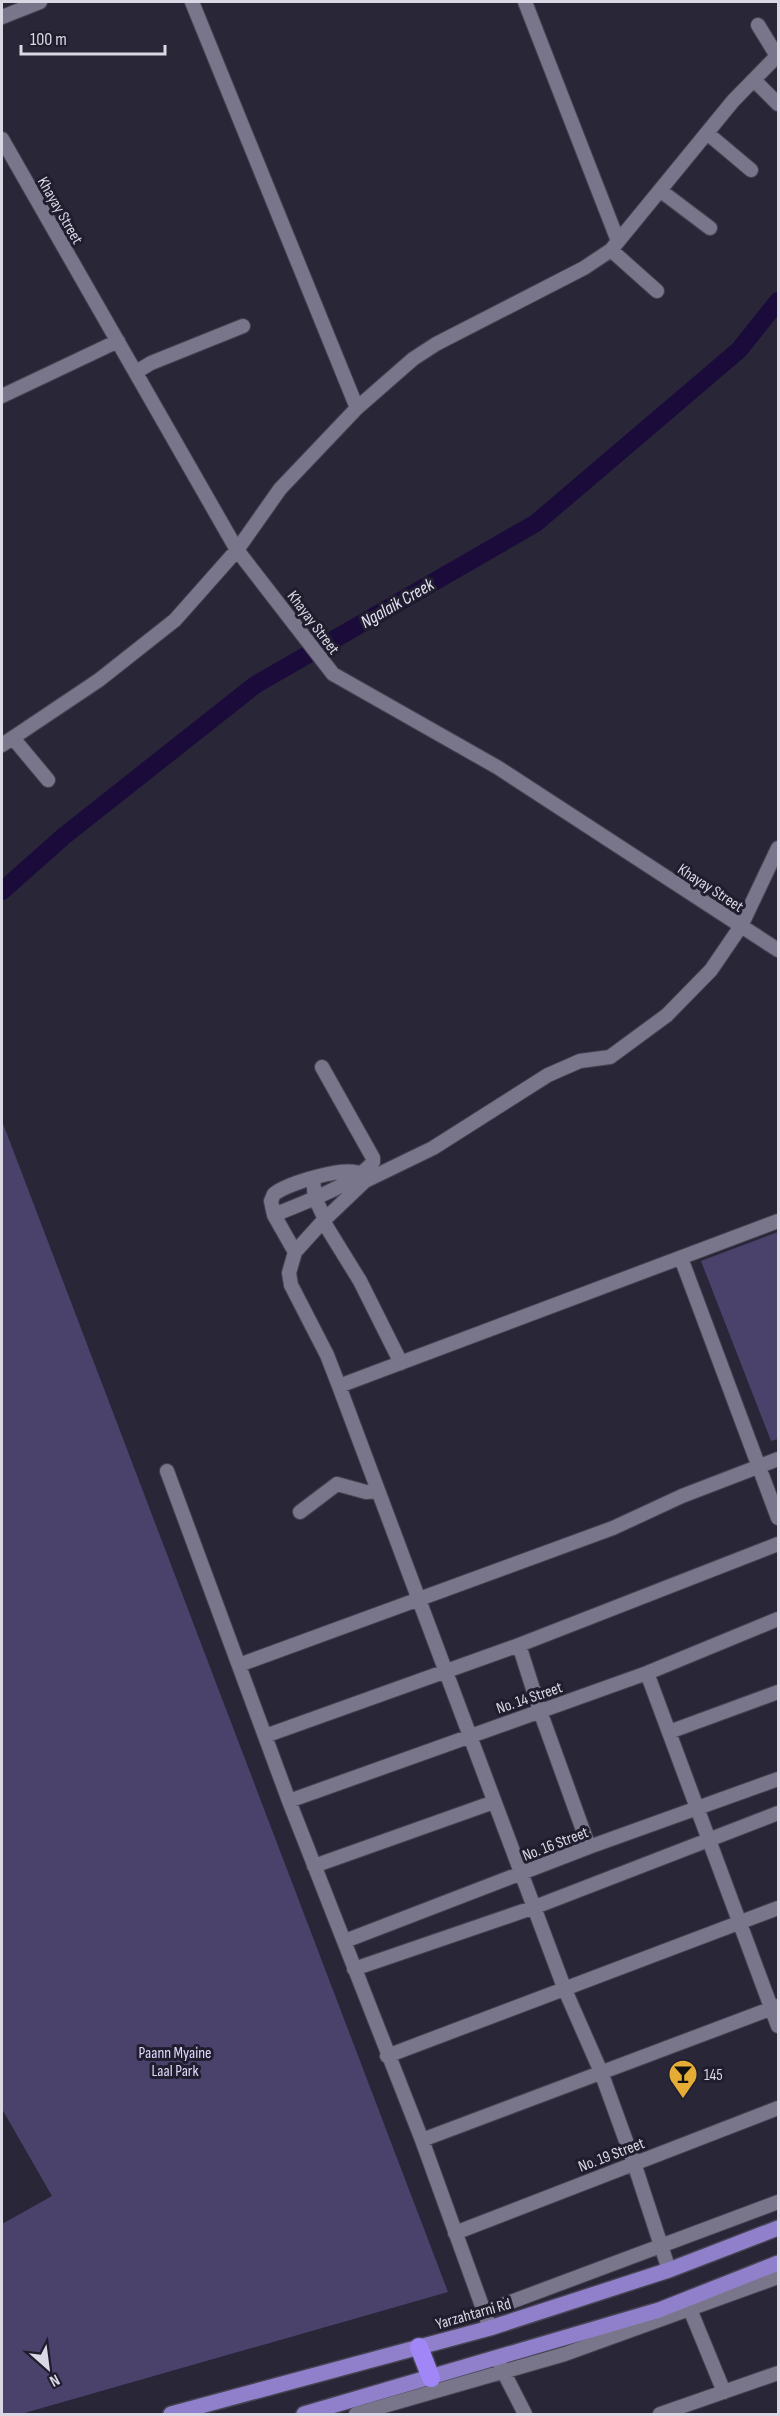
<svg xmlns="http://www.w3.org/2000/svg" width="780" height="2416" font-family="'Sofia Sans Condensed',sans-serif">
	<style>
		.green { fill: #4b426c }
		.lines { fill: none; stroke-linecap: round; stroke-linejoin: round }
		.river { stroke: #1b0b3b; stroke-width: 18 }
		.minor-casing { stroke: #464352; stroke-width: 16 }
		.major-casing { stroke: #464352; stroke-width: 18 }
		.highway-casing { stroke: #464352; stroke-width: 21 }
		.minor { stroke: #79768b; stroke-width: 14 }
		.major { stroke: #9080cc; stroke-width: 15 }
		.highway { stroke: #a086f7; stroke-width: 18 }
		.labels { text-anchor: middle; stroke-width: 6; stroke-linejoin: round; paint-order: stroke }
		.street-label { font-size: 16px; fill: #dad8e4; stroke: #201d2e }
		.park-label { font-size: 16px; fill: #dfdafc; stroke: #201d2e }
		.poi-label { font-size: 16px; fill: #dad8e4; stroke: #201d2e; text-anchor: start }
		.water-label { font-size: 18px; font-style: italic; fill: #e4e2f3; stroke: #201d2e }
	</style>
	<rect width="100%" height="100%" fill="#292638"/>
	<path class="green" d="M2,1121L448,2292L21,2414H2V2224L52,2196L2,2109Z
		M778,1232V1439L771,1441L701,1261Z"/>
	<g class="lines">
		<path class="river" d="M2,891L64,836L255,685L536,523L739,350L778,301"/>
		<g class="minor-casing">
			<path id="minor" d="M192,2L357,408
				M525,2L618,241
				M2,17L40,2
				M758,25L777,56
				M755,81L778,104
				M707,133L751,170
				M2,139L237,550L333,674L497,767L778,950
				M661,191L710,228
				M611,250L657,291
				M136,372L151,363L243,326
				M2,396L118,341
				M13,738L48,780
				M2,745L99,680L175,620L237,550L280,489L357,408L413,359L436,344L584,268L611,250L733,101L778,55
				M313,1179L315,1198L324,1217L323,1221L360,1281L401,1363
				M274,1215C300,1204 356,1184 373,1162V1158L322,1067
				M295,1252L274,1215L271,1201L274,1194C288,1183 347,1165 361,1174
				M681,1258L778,1518
				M339,1386L778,1221
				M167,1471L289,1801L422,2140L490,2328
				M300,1512L337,1484L366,1492L378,1491
				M519,1645L540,1711L589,1847
				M239,1665L613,1528L682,1496L778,1459
				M647,1673L778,2026
				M669,1732L778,1692
				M265,1736L519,1645L778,1544
				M289,1801L647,1673L778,1619
				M314,1866L494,1802
				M345,1941L589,1847L778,1779
				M354,1969L535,1907L778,1813
				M387,2056L778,1908
				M422,2140L778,2006
				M455,2233L778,2108
				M669,2270L634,2163L601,2072L565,1990L339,1386L327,1355L291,1285L289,1273L295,1252L323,1221L365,1181L433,1148L548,1075L580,1061L610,1057L667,1015L711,970L741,926L778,848
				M687,2302L724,2392
				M484,2312L778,2202
				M500,2365L525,2414
				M356,2414L565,2354L778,2277
				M660,2414L778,2373"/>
		</g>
		<g class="major-casing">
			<path id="major" d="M171,2414L490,2328L669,2270L778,2228
				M304,2414L659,2310L778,2263"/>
		</g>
		<g class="highway-casing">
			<path id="highway" d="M419,2347L431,2378"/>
		</g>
		<use href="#minor" class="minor"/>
		<use href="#major" class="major"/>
		<use href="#highway" class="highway"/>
	</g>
	<defs>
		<g id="bar-pin" transform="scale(1.5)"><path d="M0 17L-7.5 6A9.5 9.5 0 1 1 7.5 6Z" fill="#e5ad35" stroke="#201d2e"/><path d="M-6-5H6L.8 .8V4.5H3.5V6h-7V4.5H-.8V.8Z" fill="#111"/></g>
	</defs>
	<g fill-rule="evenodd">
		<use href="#bar-pin" x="683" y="2074"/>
	</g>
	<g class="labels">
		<g class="street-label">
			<text transform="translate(61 210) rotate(60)" y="6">Khayay Street</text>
			<text transform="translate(314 622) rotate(53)" y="6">Khayay Street</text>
			<text transform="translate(711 887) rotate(33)" y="6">Khayay Street</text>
			<text transform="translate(529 1697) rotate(-19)" y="6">No. 14 Street</text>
			<text transform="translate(555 1843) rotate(-21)" y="6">No. 16 Street</text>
			<text transform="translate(611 2154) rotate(-21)" y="6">No. 19 Street</text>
			<text transform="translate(473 2313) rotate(-16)" y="6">Yarzahtarni Rd</text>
		</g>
		<g class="park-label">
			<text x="175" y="2058">Paann Myaine<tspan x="175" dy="18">Laal Park</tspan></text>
		</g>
		<g class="poi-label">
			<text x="704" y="2080">145</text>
		</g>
		<g class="water-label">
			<text transform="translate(397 603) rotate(-30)" y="6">Ngalaik Creek</text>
		</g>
	</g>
	<rect width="780" height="2416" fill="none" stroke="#dad8e4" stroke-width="6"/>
	<g transform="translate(48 2368) rotate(152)" stroke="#201d2e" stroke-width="4.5" paint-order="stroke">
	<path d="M0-4.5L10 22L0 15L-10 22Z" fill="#dad8e4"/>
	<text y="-9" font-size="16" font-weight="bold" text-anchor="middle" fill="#dad8e4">N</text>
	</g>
	<path d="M21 45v9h144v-9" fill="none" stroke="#dad8e4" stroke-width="3"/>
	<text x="30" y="45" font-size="18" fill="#dad8e4" stroke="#201d2e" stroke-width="4.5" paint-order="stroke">100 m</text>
</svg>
